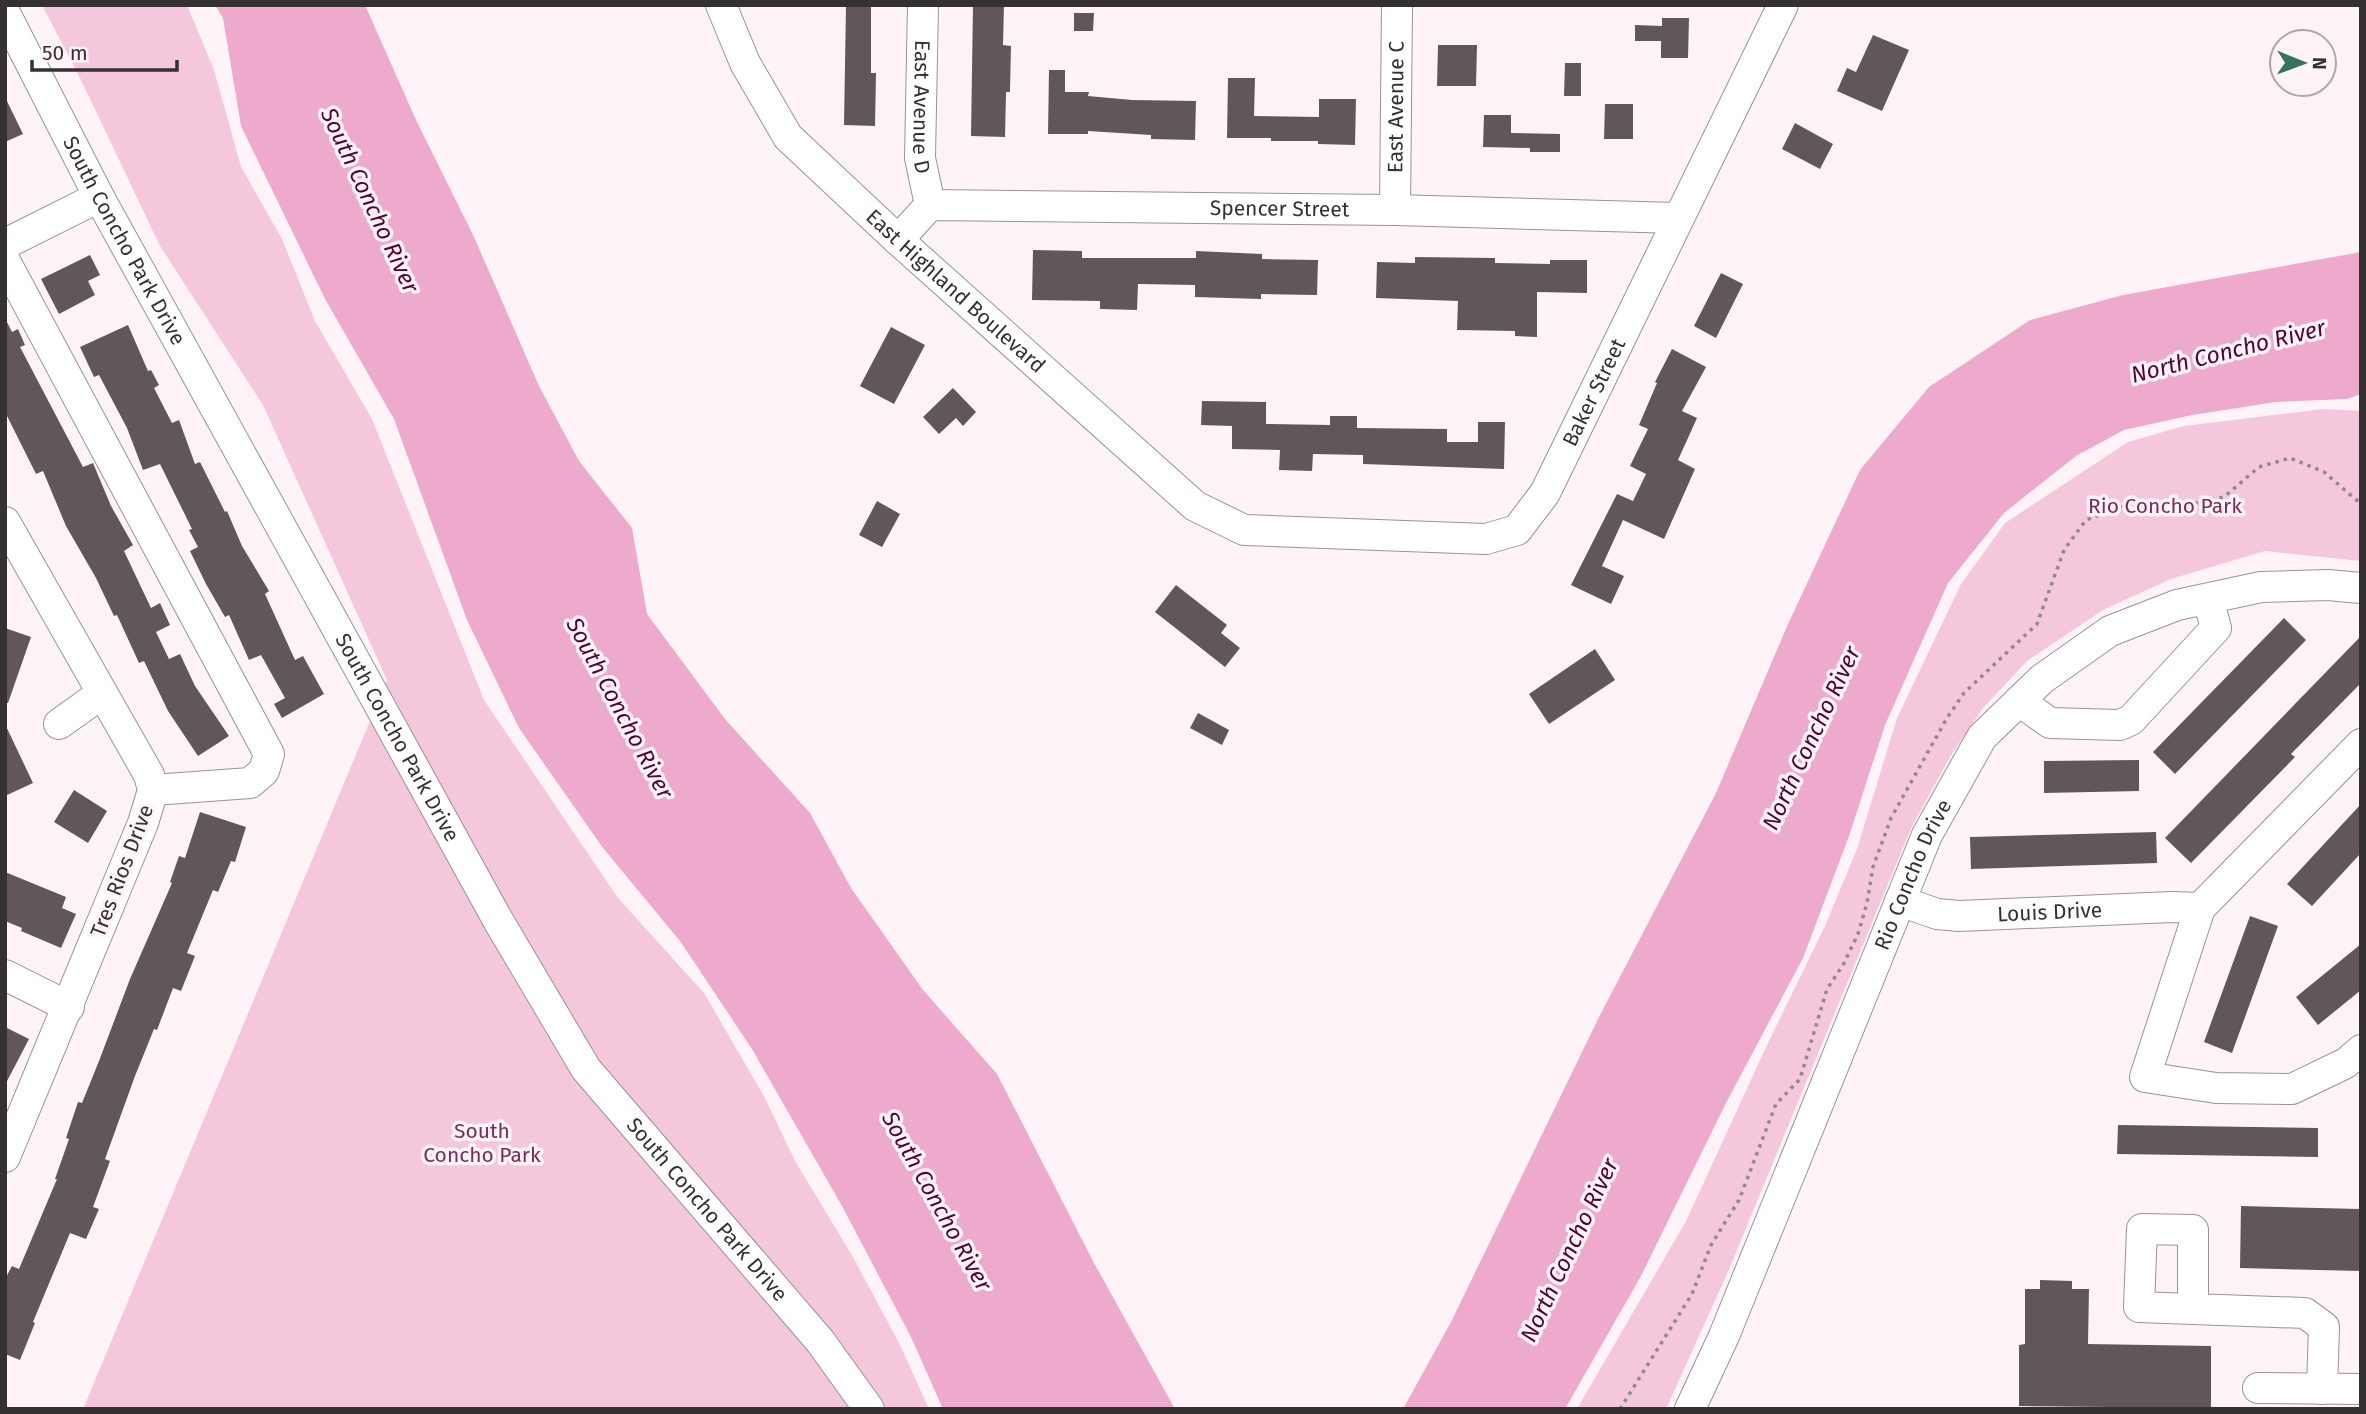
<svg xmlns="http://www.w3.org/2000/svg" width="2366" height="1414" font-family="'Fira Sans',sans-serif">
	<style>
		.green { fill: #f5c7dd }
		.water { fill: #eac }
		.building { fill: #61575b }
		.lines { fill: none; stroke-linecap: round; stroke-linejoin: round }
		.minor-casing { stroke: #9c9196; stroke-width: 32 }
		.path { stroke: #918a8d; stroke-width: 3.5; stroke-dasharray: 3.5 5; stroke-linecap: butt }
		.minor { stroke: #fff; stroke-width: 30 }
		.labels { text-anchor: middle; stroke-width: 7; stroke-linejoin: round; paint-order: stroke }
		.street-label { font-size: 21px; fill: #353032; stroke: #fef4f8 }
		.park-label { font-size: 21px; fill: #792c58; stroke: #fef4f8 }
		.water-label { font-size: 23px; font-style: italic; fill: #520236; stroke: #fef4f8 }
	</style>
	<rect width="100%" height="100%" fill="#fef4f8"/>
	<path class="green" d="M42,5H187L214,70L241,167L282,239L315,321L372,419L484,700L618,898L704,993L765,1098L795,1161L853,1257L901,1347L929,1409H83L387,680L263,405L160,246L81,80Z
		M2324,409L2361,411V561L2265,551L2171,579L2103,610L2027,661L1983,708L1950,757L1912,826L1727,1274L1666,1409H1577L1686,1221L1767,1045L1825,926L1857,849L1897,718L1961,584L2005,523L2128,442L2184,426Z"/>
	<path class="water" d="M215,5H365L416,120L474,237L539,386L579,461L632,528L647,614L725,719L810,813L851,888L923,990L997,1074L1094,1263L1175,1409H943L911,1337L842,1206L752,1049L680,941L603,848L519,728L467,620L394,419L325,299L241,126L223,18Z
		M2361,252V394L2347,399L2276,402L2192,415L2124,430L2076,456L2004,513L1948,583L1885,725L1849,836L1803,958L1725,1105L1641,1276L1565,1409H1403L1451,1322L1599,1017L1716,793L1788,624L1860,470L1929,387L2030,320L2123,295Z"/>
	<path class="building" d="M846,5H871V73H876L875,126L844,125Z
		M973,5H1004L1003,45L1011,46L1010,92H1006L1005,137L971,136Z
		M1074,13H1094L1093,31H1074Z
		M1662,18H1689L1688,58H1661V41H1635V25L1662,26Z
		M1873,35L1909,50L1882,111L1837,91L1847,68L1856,72Z
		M1438,45H1477L1476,86H1437Z
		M1565,63H1581V96H1564Z
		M1049,70H1065V92H1089L1088,96L1132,100L1196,101L1195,140L1151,139V135L1088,131V134H1048Z
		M1228,78H1255L1254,116L1319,117V99H1356L1355,145L1318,144V141H1271V138H1227Z
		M5,97L23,134L5,142Z
		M1605,104H1633V139H1604Z
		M1484,115H1511V133L1560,134V152H1530V148L1483,147Z
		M1795,123L1833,144L1820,169L1782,149Z
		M1033,250L1082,251V258H1196V251L1262,254V259L1318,260L1317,295L1261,294V299L1195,297V285L1138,284L1137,310L1100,309V301L1032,300Z
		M90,255L100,275L88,281L95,295L59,314L41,279Z
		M1415,257L1495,258V263L1550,264V260H1587V293L1537,292V337L1515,336V331L1457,330L1458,301L1376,298L1377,262L1415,263Z
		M1721,273L1743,284L1716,338L1694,326Z
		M5,318L12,332L18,329L25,345L20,347L83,467L93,463L111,506L133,545L124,551L151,608L160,603L170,625L156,632L169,659L180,654L195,686L229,736L198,756L168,711L144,661L139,663L117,615L114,616L96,578L66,526L43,471L36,474L5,412Z
		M128,325L148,371L151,370L159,385L154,388L172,423L179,420L195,464L200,462L225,512L227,511L242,546L269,591L265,594L295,660L303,656L324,694L282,718L274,704L285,698L261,655L249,660L229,615L225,617L206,584L190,551L198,547L189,530L192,529L160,464L143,470L127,428L99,375L94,377L80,347Z
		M891,327L925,345L894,404L860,386Z
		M1672,349L1706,367L1682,411L1697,418L1678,460L1695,469L1664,539L1623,520L1602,566L1624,576L1611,604L1571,585L1617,494L1633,501L1646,474L1630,466L1648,429L1639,425L1657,383L1655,382Z
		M953,388L976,412L963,426L956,418L939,434L923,417Z
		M1202,401L1266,402V424L1330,425V416H1357V428L1447,429V442H1478V422H1505L1504,469L1363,464V455L1313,454L1312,471L1279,470L1280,450L1232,449V426L1201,425Z
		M877,501L900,514L882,547L859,535Z
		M1176,585L1227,625L1221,633L1240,648L1225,667L1155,612Z
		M2284,618L2306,640L2175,774L2153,752Z
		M5,628L31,637L8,703H5Z
		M2361,636V683L2291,754L2295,757L2191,863L2165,838Z
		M1595,649L1615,680L1549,724L1529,694Z
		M1198,713L1229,730L1222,745L1190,728Z
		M5,724L33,783L5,796Z
		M2139,760V791L2044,793V761Z
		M74,790L107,811L88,843L54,822Z
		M2361,804V853L2312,906L2287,884Z
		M200,812L246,827L235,862L231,861L218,892L213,890L187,953L195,956L181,991L173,988L157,1030L154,1029L135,1076L105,1159L110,1161L93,1207L99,1209L86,1239L70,1233L33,1322L35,1323L20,1360L5,1354V1279L12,1266L19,1269L57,1179H55L69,1139L66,1138L78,1102L82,1103L99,1061L130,979L172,883L170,882L179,856L185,858Z
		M2156,832L2157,863L1971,869L1970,837Z
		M5,872L66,897L62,908L76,914L61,948L21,931L22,928L5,921Z
		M2250,916L2278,926L2232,1053L2204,1042Z
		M2361,944V990L2318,1025L2296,997Z
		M5,1027L29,1039L5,1085Z
		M2118,1125L2318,1128V1157L2117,1154Z
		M2241,1206L2361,1209V1271L2240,1268Z
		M2040,1280L2072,1281V1289H2089L2088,1344L2211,1346V1408L2019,1406V1345L2025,1344V1289H2040Z"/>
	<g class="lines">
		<g class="minor-casing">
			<g id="minor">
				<path id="s1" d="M721,5L745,63L788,137L898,240L1195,506L1244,530L1486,539L1517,530L1545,493L1783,5"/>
				<path id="s2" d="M923,5L920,158L930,205"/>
				<path id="s3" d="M5,13L99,197L499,922L586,1069L820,1341L869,1409"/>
				<path id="s4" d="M1395,210L1397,5"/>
				<path id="s5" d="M898,240L930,205L1395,210L1678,218"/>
				<path d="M5,244L99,197"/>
				<path d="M5,261L269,754L264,771L250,783L153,790"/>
				<path d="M5,522L149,775L153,790L143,823L5,1157"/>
				<path d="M2019,701L2050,723L2120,725L2131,720L2216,628L2208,599"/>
				<path d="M59,724L101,694"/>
				<path d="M2361,744L2200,908L2145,1077L2216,1088L2292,1089L2346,1063L2361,1050"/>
				<path id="s6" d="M1900,901L1937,914L1959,916L2172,907L2200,908"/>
				<path d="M5,975L69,1007"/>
				<path d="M2193,1309V1230L2142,1229L2139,1307L2305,1313L2324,1327L2322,1389"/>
				<path d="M2258,1388L2361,1389"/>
				<path id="s7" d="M1690,1409L1724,1336L1927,835L1982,737L2042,679L2110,631L2177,605L2261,587L2328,585L2361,588"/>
			</g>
		</g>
		<path class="path" d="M1620,1409L1692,1294L1711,1245L1739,1200L1776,1104L1800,1079L1827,989L1843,965L1858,934L1867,903L1873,867L1891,818L1947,718L1964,693L2037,624L2064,550L2086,520L2131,503L2173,508L2224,497L2259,467L2290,458L2324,472L2361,504"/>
		<use href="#minor" class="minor"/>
	</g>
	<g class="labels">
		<g class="street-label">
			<text dy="7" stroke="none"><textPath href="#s2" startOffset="102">East Avenue D</textPath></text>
			<text dy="7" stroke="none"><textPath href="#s4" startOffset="103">East Avenue C</textPath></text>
			<text dy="7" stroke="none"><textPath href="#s5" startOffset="397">Spencer Street</textPath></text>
			<text dy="7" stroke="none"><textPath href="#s3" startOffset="257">South Concho Park Drive</textPath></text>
			<text dy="7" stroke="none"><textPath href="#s1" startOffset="376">East Highland Boulevard</textPath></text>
			<text dy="7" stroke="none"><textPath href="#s1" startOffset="1185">Baker Street</textPath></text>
			<text dy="7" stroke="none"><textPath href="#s3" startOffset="824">South Concho Park Drive</textPath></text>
			<text transform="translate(122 871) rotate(-69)" y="7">Tres Rios Drive</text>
			<text dy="7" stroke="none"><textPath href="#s7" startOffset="579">Rio Concho Drive</textPath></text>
			<text dy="7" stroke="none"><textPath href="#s6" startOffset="152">Louis Drive</textPath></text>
			<text dy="7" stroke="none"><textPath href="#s3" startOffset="1391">South Concho Park Drive</textPath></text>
		</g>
		<g class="park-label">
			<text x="2165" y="513">Rio Concho Park</text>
			<text x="482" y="1138">South<tspan x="482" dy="24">Concho Park</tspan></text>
		</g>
		<g class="water-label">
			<text transform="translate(370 200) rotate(65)" y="8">South Concho River</text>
			<text transform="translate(2228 351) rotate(-14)" y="8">North Concho River</text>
			<text transform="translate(620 708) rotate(62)" y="8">South Concho River</text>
			<text transform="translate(1811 738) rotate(-65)" y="8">North Concho River</text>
			<text transform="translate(937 1201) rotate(61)" y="8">South Concho River</text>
			<text transform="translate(1569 1250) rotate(-65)" y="8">North Concho River</text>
		</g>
	</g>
	<rect width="2366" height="1414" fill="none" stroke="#353032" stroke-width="14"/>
	<g transform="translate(2303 63) rotate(91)"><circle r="33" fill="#fef4f8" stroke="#aea6a9" stroke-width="2"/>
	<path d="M0-5L12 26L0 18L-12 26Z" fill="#37735e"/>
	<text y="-10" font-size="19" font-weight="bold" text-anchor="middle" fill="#353032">N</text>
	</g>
	<path d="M32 60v10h145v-10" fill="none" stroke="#353032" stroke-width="3.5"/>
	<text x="42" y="60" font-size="21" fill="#353032" stroke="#fef4f8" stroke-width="5" paint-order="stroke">50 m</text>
</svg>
